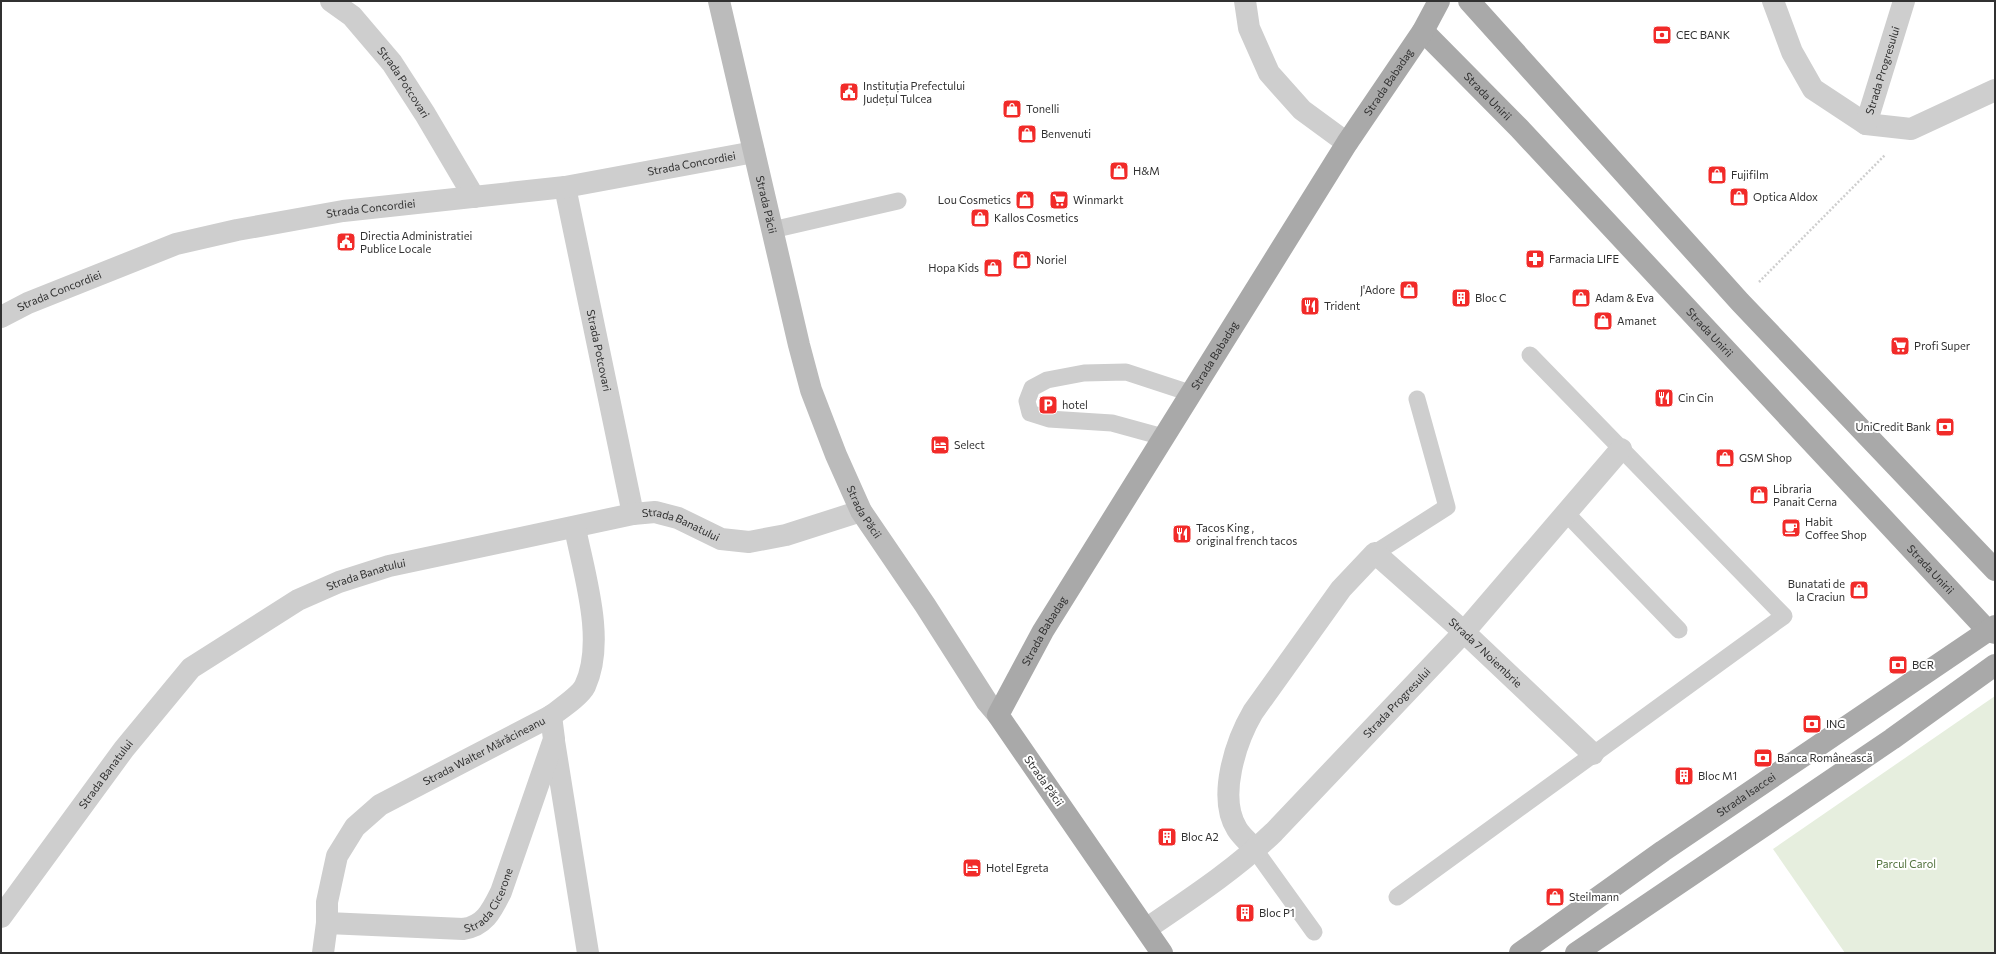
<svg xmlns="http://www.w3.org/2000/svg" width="1996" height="954" font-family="Commissioner,sans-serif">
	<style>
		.green { fill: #e6eede }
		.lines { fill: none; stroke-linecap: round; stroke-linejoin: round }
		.path { stroke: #cecece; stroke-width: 2.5; stroke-dasharray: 2 2; stroke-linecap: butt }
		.service { stroke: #cecece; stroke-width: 17 }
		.pedestrian { stroke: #cecece; stroke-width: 22 }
		.minor { stroke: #cecece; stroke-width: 22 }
		.secondary { stroke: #bbb; stroke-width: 22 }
		.primary { stroke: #a9a9a9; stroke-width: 22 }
		.labels { text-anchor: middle; stroke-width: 4; stroke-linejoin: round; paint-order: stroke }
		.poi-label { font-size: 11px; fill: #313131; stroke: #fff; text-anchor: start }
		.street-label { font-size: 11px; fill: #313131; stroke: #fff }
		.park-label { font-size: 11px; fill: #4f703a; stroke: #fff }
	</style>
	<rect width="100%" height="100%" fill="#fff"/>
	<path class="green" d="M1995,696V953H1845L1773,849Z"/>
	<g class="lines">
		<path class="path" d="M1759,282L1885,155"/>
		<path class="service" d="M772,230L898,201
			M1163,437L1112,423L1049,419L1030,413L1027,401L1032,388L1047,380L1084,373L1126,372L1190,393
			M1566,513L1679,630
			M1375,553L1447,507L1417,399
			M1255,850L1314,932
			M1397,897L1784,616L1530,355"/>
		<path class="pedestrian" d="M1245,1L1249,28L1269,73L1302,110L1347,143"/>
		<g class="minor">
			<path id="s1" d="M331,1L352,16L392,63L425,114L474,197"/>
			<path d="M1773,1L1792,52L1813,89L1866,124L1911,129L1995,90"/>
			<path id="s2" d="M1866,124L1904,1"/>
			<path id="s3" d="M565,187L633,514"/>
			<path id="s4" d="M1,317L28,303L176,244L237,230L343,211L565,187L754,152"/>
			<path d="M554,741L588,953"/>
			<path id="s5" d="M1255,850C1250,843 1242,837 1237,829C1217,797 1236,741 1253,712L1341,589L1375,553L1464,632L1593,754"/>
			<path id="s6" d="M1,917L124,749L191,668L298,600L339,582L389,566L633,514L655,512L678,518L721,539L749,542L786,535L861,511"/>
			<path id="s7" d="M327,923L463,929C485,926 492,910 501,892L554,739L551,716"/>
			<path id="s8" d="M1146,929C1190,899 1236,869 1274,832L1464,632L1621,449"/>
			<path id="s9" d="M323,953L327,923V902L337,856L355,827L380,805L551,716C560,709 580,696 585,686C606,641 584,574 575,528"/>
		</g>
		<path class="secondary" id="s10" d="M719,1L799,345L811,390L836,455L861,511L925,605L987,702L998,715"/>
		<g class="primary">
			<path d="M1469,1L1740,302L1995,570"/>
			<path id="s11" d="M1423,31L1519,128L1988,631L1995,633"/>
			<path id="s12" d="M1162,953L998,715L1043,631L1347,143L1423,31L1439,1"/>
			<path id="s13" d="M1520,953L1663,851L1995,626"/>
			<path d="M1576,953L1892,739L1995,665"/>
		</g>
	</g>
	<defs>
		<g id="bank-square" transform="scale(1)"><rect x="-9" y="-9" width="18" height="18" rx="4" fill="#f12b29" stroke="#fff"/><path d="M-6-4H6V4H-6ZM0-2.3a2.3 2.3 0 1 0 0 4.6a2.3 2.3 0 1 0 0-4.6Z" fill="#fff"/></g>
		<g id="civic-square" transform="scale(1)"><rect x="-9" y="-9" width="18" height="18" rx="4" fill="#f12b29" stroke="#fff"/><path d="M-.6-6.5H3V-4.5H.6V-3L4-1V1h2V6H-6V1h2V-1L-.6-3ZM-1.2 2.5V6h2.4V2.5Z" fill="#fff"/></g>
		<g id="shop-square" transform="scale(1)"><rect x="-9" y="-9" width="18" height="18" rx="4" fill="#f12b29" stroke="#fff"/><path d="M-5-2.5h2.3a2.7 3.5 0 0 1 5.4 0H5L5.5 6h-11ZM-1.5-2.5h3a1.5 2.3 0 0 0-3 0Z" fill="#fff"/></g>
		<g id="supermarket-square" transform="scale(1)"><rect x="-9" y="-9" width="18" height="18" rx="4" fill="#f12b29" stroke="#fff"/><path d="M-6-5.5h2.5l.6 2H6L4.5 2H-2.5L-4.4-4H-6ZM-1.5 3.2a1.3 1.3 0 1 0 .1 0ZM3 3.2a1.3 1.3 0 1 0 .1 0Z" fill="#fff"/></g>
		<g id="pharmacy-square" transform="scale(1)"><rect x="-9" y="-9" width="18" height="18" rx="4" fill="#f12b29" stroke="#fff"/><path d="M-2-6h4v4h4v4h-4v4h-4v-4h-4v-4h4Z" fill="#fff"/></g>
		<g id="building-square" transform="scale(1)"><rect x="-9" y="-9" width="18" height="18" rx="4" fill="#f12b29" stroke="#fff"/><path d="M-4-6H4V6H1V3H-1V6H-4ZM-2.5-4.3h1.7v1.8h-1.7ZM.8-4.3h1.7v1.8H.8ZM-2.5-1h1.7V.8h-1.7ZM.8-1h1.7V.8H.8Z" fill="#fff"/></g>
		<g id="restaurant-square" transform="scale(1)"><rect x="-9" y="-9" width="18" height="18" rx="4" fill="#f12b29" stroke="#fff"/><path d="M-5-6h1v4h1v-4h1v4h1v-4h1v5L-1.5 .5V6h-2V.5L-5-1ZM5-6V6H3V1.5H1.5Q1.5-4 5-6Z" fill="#fff"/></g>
		<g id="parking-square" transform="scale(1)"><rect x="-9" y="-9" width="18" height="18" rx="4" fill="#f12b29" stroke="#fff"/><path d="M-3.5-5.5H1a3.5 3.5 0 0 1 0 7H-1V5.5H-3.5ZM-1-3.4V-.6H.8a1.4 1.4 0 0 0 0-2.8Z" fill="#fff"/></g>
		<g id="hotel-square" transform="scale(1)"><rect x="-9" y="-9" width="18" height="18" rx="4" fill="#f12b29" stroke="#fff"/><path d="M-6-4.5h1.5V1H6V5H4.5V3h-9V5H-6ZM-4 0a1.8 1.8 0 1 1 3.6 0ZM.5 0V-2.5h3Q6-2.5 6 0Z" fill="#fff"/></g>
		<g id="cafe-square" transform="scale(1)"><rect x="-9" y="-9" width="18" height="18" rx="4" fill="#f12b29" stroke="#fff"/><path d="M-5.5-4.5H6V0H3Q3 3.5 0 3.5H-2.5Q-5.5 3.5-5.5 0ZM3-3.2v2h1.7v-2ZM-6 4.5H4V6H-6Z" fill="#fff"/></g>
	</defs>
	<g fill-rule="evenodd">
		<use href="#bank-square" x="1662" y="35"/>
		<use href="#civic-square" x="849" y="92"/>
		<use href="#shop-square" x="1012" y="109"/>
		<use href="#shop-square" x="1027" y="134"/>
		<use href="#shop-square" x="1119" y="171"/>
		<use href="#shop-square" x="1717" y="175"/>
		<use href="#shop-square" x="1739" y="197"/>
		<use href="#shop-square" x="1025" y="200"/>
		<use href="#supermarket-square" x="1059" y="200"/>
		<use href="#shop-square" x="980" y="218"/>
		<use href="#civic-square" x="346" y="242"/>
		<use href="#pharmacy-square" x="1535" y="259"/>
		<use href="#shop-square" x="1022" y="260"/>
		<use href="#shop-square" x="993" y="268"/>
		<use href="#shop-square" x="1409" y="290"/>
		<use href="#building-square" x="1461" y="298"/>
		<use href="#shop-square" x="1581" y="298"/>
		<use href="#restaurant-square" x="1310" y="306"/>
		<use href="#shop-square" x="1603" y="321"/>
		<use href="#supermarket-square" x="1900" y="346"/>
		<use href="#restaurant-square" x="1664" y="398"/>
		<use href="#parking-square" x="1048" y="405"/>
		<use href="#bank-square" x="1945" y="427"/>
		<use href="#hotel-square" x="940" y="445"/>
		<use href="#shop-square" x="1725" y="458"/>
		<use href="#shop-square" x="1759" y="495"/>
		<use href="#cafe-square" x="1791" y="528"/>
		<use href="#restaurant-square" x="1182" y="534"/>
		<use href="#shop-square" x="1859" y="590"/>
		<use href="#bank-square" x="1898" y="665"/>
		<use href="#bank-square" x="1812" y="724"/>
		<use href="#bank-square" x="1763" y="758"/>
		<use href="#building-square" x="1684" y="776"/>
		<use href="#building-square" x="1167" y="837"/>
		<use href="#hotel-square" x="972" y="868"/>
		<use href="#shop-square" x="1555" y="897"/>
		<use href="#building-square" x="1245" y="913"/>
	</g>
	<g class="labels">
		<g class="poi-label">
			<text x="1676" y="39">CEC BANK</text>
			<text x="863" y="90">Instituția Prefectului<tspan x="863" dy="13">Județul Tulcea</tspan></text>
			<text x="1026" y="113">Tonelli</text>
			<text x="1041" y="138">Benvenuti</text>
			<text x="1133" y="175">H&amp;M</text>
			<text x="1731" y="179">Fujifilm</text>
			<text x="1753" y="201">Optica Aldox</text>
			<text x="1011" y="204" text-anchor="end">Lou Cosmetics</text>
			<text x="1073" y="204">Winmarkt</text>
			<text x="994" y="222">Kallos Cosmetics</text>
			<text x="360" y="240">Directia Administratiei<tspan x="360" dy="13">Publice Locale</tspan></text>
			<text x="1549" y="263">Farmacia LIFE</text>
			<text x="1036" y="264">Noriel</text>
			<text x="979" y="272" text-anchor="end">Hopa Kids</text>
			<text x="1395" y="294" text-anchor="end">J'Adore</text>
			<text x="1475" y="302">Bloc C</text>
			<text x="1595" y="302">Adam &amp; Eva</text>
			<text x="1324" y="310">Trident</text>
			<text x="1617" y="325">Amanet</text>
			<text x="1914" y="350">Profi Super</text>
			<text x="1678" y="402">Cin Cin</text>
			<text x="1062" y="409">hotel</text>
			<text x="1931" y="431" text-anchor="end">UniCredit Bank</text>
			<text x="954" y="449">Select</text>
			<text x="1739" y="462">GSM Shop</text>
			<text x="1773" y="493">Libraria<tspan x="1773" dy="13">Panait Cerna</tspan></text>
			<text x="1805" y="526">Habit<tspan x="1805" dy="13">Coffee Shop</tspan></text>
			<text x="1196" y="532">Tacos King ,<tspan x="1196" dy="13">original french tacos</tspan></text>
			<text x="1845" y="588" text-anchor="end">Bunatati de<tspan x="1845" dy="13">la Craciun</tspan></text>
			<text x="1912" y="669">BCR</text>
			<text x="1826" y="728">ING</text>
			<text x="1777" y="762">Banca Românească</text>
			<text x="1698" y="780">Bloc M1</text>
			<text x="1181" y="841">Bloc A2</text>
			<text x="986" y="872">Hotel Egreta</text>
			<text x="1569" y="901">Steilmann</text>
			<text x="1259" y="917">Bloc P1</text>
		</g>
		<g class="street-label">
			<text dy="4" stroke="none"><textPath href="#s2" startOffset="56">Strada Progresului</textPath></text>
			<text dy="4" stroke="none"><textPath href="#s12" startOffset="1033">Strada Babadag</textPath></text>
			<text dy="4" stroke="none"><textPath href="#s1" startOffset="110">Strada Potcovari</textPath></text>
			<text dy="4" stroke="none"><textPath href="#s11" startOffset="92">Strada Unirii</textPath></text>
			<text dy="4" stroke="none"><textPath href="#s4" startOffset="712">Strada Concordiei</textPath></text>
			<text dy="4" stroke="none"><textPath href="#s10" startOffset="209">Strada Păcii</textPath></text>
			<text dy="4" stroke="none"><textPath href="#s4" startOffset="388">Strada Concordiei</textPath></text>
			<text dy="4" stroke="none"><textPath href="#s4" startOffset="64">Strada Concordiei</textPath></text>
			<text dy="4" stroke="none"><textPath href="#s11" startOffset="416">Strada Unirii</textPath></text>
			<text dy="4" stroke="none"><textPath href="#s3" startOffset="167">Strada Potcovari</textPath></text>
			<text dy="4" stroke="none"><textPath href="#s12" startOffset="709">Strada Babadag</textPath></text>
			<text dy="4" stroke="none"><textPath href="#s10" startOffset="533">Strada Păcii</textPath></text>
			<text dy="4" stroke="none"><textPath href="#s6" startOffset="837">Strada Banatului</textPath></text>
			<text dy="4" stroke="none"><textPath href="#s11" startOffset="740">Strada Unirii</textPath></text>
			<text dy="4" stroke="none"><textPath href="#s6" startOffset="513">Strada Banatului</textPath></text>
			<text dy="4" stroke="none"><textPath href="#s12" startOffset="385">Strada Babadag</textPath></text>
			<text dy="4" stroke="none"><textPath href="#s5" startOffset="500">Strada 7 Noiembrie</textPath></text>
			<text dy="4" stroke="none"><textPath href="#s8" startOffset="339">Strada Progresului</textPath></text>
			<text dy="4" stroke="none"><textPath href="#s9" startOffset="283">Strada Walter Mărăcineanu</textPath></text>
			<text dy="4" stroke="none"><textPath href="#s6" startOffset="177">Strada Banatului</textPath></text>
			<text transform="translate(1044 781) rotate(55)" y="4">Strada Păcii</text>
			<text dy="4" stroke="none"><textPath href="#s13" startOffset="276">Strada Isaccei</textPath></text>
			<text dy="4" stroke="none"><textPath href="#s7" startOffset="177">Strada Cicerone</textPath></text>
		</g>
		<g class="park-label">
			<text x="1906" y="868">Parcul Carol</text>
		</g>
	</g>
	<rect width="1996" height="954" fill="none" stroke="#313131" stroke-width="4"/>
</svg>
